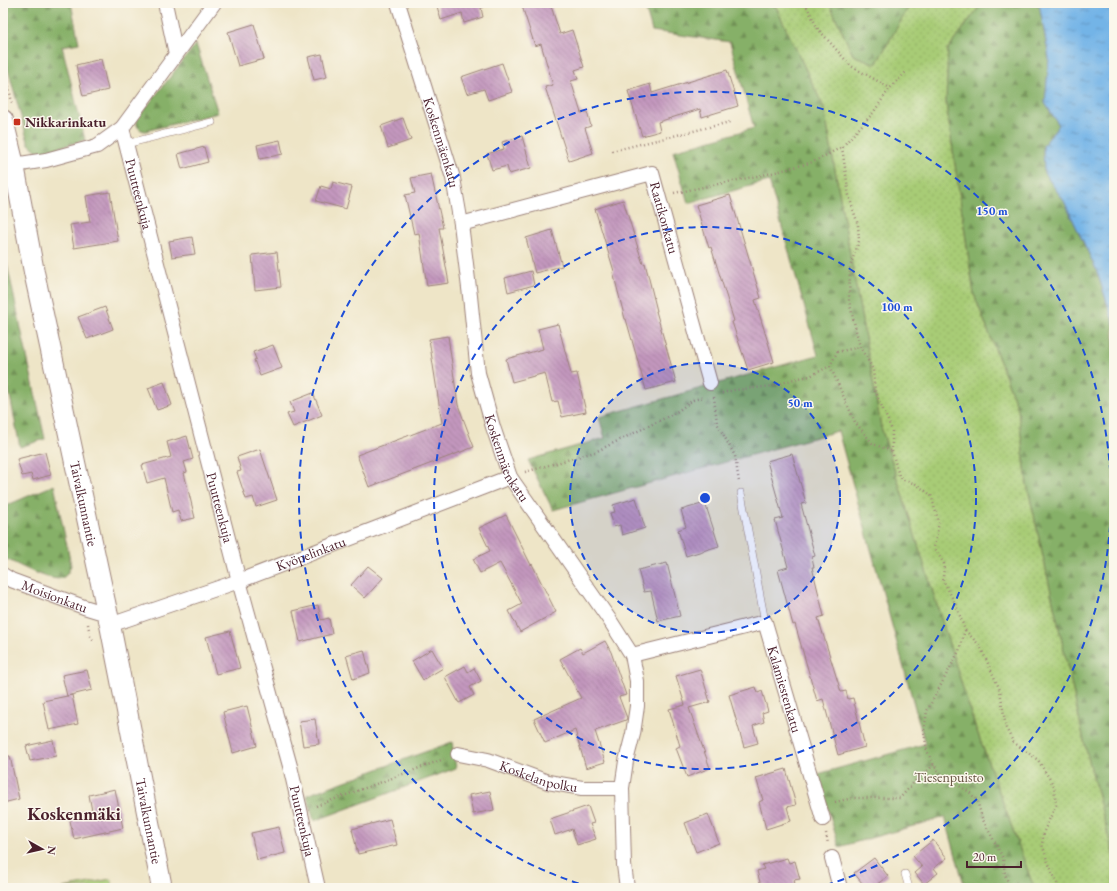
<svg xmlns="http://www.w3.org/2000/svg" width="1117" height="891" font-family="'EB Garamond',serif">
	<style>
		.grass { fill: url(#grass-dots); stroke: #797650 }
		.forest { fill: url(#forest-firs); stroke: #686849 }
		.garden { fill: #a8cc76; stroke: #797650 }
		.water { fill: url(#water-ripples); stroke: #5e6a89 }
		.building { fill: url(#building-back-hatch) }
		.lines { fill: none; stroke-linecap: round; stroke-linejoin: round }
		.service-casing { stroke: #9c8279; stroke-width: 8 }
		.minor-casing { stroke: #9c8279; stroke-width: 16 }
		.secondary-casing { stroke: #9c8279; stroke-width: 22 }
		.path { stroke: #9c8279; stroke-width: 2.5; stroke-dasharray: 1 3; stroke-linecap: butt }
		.service { stroke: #fff; stroke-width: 7 }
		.minor { stroke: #fff; stroke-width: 14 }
		.secondary { stroke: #fff; stroke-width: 20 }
		.ring { fill: none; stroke: #1d4ed8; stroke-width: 2; stroke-dasharray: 7 5 }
		.poi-dot { fill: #c8321e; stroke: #fbf7ec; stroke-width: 1.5 }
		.labels { text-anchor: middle; stroke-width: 3; stroke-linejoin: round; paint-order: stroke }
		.poi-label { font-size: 14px; font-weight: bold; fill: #4a1f2b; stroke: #fbf7ec; text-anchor: start }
		.street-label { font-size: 14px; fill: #4a1f2b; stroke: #fbf7ec }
		.park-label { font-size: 14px; fill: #665342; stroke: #fbf7ec }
		.district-label { font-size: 18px; font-weight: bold; fill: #4a1f2b; stroke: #fbf7ec }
		.centre { fill: #1d4ed8; stroke: #fbf7ec; stroke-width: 2 }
		.ring-label { font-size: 12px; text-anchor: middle; font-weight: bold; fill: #1d4ed8; stroke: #fbf7ec; stroke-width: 3; stroke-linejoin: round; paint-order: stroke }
	</style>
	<defs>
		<pattern id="grass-dots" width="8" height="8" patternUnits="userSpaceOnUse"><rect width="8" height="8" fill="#a8cc76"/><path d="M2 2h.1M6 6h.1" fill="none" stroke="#92af66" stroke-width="1.8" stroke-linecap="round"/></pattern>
		<pattern id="forest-firs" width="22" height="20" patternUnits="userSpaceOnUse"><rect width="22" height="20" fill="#86b067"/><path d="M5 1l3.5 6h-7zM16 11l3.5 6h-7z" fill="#708f55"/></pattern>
		<pattern id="water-ripples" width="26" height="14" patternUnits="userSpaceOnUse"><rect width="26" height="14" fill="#73b4e7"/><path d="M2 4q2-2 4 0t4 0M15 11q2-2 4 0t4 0" fill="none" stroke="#6092bb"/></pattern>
		<pattern id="building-back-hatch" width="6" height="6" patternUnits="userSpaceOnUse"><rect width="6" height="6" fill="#c397be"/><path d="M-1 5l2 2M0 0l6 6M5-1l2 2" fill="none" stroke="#a07b9b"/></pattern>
	</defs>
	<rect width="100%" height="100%" fill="#fbf7ec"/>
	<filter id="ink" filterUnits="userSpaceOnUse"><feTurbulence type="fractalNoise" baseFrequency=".025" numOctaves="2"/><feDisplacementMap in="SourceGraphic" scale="8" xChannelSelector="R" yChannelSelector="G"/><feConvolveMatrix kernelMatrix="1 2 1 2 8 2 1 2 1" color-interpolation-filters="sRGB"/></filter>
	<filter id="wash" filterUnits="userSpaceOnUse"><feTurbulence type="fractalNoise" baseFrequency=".012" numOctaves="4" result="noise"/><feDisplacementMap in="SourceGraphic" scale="16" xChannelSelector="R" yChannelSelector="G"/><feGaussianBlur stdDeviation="0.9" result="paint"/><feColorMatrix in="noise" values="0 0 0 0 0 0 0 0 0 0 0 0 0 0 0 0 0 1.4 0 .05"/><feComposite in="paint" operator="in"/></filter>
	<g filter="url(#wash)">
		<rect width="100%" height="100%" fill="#eee5c7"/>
		<path class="grass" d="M774,3H829L853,55L876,64L911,3H982L948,49L946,103L974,294L1018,409L1027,484L1085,745L1114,858V888H1034L973,720L881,427L824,108Z"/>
		<path class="forest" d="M3,3H71L79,43L62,46L85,140L43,152L37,151L29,144L26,135L3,51Z
			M644,3H774L824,108L881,427L973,720L1034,888H965L945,817L839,847L818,774L925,744L838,431L553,510L528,460L605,438L599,417L818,355L769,181L688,203L673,151L754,128L730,42L652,31Z
			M829,3H911L876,64L853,55Z
			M982,3H1039L1049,58L1045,103L1059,125L1043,146L1044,173L1064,201L1096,269L1114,324V858L1085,745L1027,484L1018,409L974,294L946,103L948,49Z
			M196,44L218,113L145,131C138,130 135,125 138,118Z
			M3,246L45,439L20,447L3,360Z
			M54,485L71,565C69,570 68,575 62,578C52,583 14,563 3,557V507Z
			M452,742L456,768L314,821L307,795Z"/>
		<path class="garden" d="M111,879L113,888H63Z"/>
		<path class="water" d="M1039,3H1114V324L1096,269L1064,201L1044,173L1043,146L1059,125L1045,103L1049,58Z"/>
		<g id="blocks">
			<path class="building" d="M436,3H484V7L481,8L483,17L464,23L462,13L441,20Z
				M521,3H550L560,34L572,30L584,67L575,70L578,79L571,81L581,113L587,112L591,126L585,128L593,153L569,161L545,87L553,85L541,44L535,46Z
				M254,24L264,59L238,66L228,32Z
				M322,54L327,77L314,80L308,57Z
				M101,59L108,90L83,96L76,65Z
				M502,63L512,92L488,100L484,89L467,94L461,77Z
				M727,70L738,106L702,117L700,109L658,122L660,131L642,136L628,91L650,84L652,93Z
				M403,118L411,140L388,148L381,126Z
				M522,136L531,168L509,174L507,166L492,170L487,154L504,149L502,142Z
				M280,140L283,154L260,159L257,145Z
				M204,147L208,162L182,169L178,154Z
				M431,174L443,228H439L449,283L427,286L419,233L414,234L405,195L415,193L411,178Z
				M333,182L352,187L346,209L316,201L321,186L331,189Z
				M110,192L118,241L74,248L70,225L90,222L86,196Z
				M730,195L761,298L755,300L774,362L748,370L732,322L734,321L711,247L709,248L696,205Z
				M623,200L643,264L645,263L657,311H656L676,382L646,390L626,319H625L613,272L614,271L595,209Z
				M552,230L562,266L535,273L526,238Z
				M192,237L195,254L172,257L169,241Z
				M277,252L281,287L255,290L252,255Z
				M531,271L534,285L508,292L505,278Z
				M105,307L113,329L87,339L78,317Z
				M558,324L571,374L577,373L586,412L562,417L558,401L552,402L545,373L512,382L506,359L543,349L538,329Z
				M448,336L458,405L474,447L369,487L357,455L442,423L429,339Z
				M273,345L282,368L260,376L254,360L256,359L253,352Z
				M164,382L172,405L157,410L148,388Z
				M313,393L322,415L293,427L287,414L294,412L290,402Z
				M187,436L193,459L184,462L187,472L184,473L195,518L181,521L178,510L172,512L164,478L147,483L142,465L171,457L167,442Z
				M260,449L277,500L256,507L253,497L246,499L237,472L241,471L237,457Z
				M45,452L51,475L33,480L31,474L22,476L17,459Z
				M792,454L806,503L801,504L815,556L812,557L814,567H812L824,616L818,618L841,692L846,691L848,699L853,698L865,747L838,755L823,699L817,701L795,624L793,625L778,570L788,567L775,520L783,518L767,461Z
				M636,498L645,528L622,535L620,525L614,527L610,513L615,512L613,505Z
				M705,503L719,546L686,556L678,530L686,527L681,510Z
				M506,515L531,565L532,564L556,612L520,632L509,611L522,604L500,563L480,573L473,559L490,551L479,528Z
				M667,563L680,616L658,621L651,591L644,592L638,570Z
				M368,566L383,578L365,598L351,585Z
				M318,605L321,620L329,618L332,634L300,642L293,611Z
				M230,631L240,668L216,674L206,637Z
				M605,641L611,652L626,695L619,697L627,718L626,720L595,731L605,762L586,768L575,730L545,743L534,719L581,698L560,659L580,648L583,653Z
				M432,649L443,668L423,680L412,661Z
				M364,650L370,673L353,679L346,655Z
				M465,666L468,672L474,668L481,681L470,687L474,695L459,703L445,677Z
				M700,669L710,702L689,708L710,768L687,777L676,748L680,746L669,709L685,705L676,676Z
				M87,670L92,690L67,696L62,675Z
				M756,687L758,693L762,691L768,711L762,713L764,722L753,726L758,743L744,747L729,695Z
				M72,695L78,724L49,730L43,701Z
				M247,706L257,746L233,753L223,712Z
				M315,719L319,744L303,746L299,721Z
				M53,740L56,756L30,761L26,746Z
				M3,756H10L19,799L3,803Z
				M786,769L796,805L787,807L791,821L766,829L759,802L763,800L756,778Z
				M115,789L123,828L74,839L69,816L92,811L89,795Z
				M490,791L494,810L473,814L469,795Z
				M588,806L594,823L590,824L596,839L577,845L572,829L555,835L550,819Z
				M708,814L719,843L696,852L685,823Z
				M390,819L397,845L358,854L352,829Z
				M279,827L285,853L257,860L251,833Z
				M933,840L947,858L934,868L938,873L924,884L915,873L922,867L913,856Z
				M787,858L789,863L795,861L800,879L794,880L796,888H766L765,884L761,886L757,871L764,869L762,865Z
				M874,858L888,876L872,888H866L854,873Z"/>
		</g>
	</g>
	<g filter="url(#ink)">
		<use href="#blocks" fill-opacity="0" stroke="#9c8279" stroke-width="1"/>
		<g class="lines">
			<g class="service-casing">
				<path id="service" d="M126,144L212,122
					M741,493L765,622
					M905,874L909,888"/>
			</g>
			<g class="minor-casing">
				<g id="minor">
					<path d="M165,3L176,54"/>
					<path id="s1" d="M398,3L453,178L461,224L470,296L478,373L493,427L510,477L609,619L632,655L637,681V706L633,734L626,761L622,788L624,865L627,888"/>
					<path id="s2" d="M122,128L239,581L290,766L318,888"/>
					<path d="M14,165L46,160L97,146L122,128L214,3"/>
					<path id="s3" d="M461,224L652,173L710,383"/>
					<path id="s4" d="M3,575L11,580L84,607L107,614"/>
					<path id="s5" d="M110,625L239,581L510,477"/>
					<path id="s6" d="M632,655L765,622L823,819"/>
					<path id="s7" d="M458,754L488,760L548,782L582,788H622"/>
					<path d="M832,858L840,888"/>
				</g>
			</g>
			<g class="secondary-casing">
				<g id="secondary">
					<path id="s8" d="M3,120L14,165L34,272L110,625L162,888"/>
				</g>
			</g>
			<path class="path" d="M805,3L818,29L851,66L890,88
				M8,82L12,103
				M842,147L849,196L858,225L859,241L850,267L849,301L860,347L873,369L875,391L892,430V451L899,476L904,480L916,484L931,495L939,523L934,547L944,564L943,580L956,605L965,630L980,646L1000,690L1006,728L1013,742L1038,760L1054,786L1056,805L1044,831L1042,844L1047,860L1059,888
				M612,151L730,122
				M674,193L772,173L813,162L842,147L873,113L890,88L907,71
				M830,366L855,422L873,444L892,451
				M722,393L734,390L774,386L794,379L810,376L830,366L837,352L860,347
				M714,397L717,423L735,456L739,482
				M525,472L595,452L675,413L693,400L704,397
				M88,624L90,636L93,640
				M965,630L959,651L927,711L924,731L927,751L934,765L942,776L968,791L977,800L982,818L1003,858L1005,874L1010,888
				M835,802L853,798H900L916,780L934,765
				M316,806L444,759
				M826,833L828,844"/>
			<use href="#service" class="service"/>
			<use href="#minor" class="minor"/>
			<use href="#secondary" class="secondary"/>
		</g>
	</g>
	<circle cx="705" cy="498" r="135" fill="#1d4ed8" fill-opacity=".12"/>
	<g class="ring">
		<circle cx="705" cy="498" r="135"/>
		<circle cx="705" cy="498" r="271"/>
		<path d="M590 887A406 406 0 1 1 820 887"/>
	</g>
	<rect class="poi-dot" x="13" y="118" width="8" height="8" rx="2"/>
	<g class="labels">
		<g class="poi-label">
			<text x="25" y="127">Nikkarinkatu</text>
		</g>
		<g class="street-label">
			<text dy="5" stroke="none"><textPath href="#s1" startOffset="146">Koskenmäenkatu</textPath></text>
			<text dy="5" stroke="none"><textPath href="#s2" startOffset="68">Puutteenkuja</textPath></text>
			<text dy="5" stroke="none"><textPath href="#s3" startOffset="244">Raatikonkatu</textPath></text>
			<text dy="5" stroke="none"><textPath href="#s1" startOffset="470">Koskenmäenkatu</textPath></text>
			<text dy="5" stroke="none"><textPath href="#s8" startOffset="392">Taivalkunnantie</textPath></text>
			<text dy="5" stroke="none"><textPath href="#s2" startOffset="392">Puutteenkuja</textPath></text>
			<text dy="5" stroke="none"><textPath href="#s5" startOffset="213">Kyöpelinkatu</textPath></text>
			<text dy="5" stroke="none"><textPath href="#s4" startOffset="56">Moisionkatu</textPath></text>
			<text dy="5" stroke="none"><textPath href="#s6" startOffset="207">Kalamiestenkatu</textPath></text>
			<text dy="5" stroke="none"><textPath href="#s7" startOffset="84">Koskelanpolku</textPath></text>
			<text dy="5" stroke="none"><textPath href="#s8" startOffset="716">Taivalkunnantie</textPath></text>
			<text dy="5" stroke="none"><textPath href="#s2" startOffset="716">Puutteenkuja</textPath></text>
		</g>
		<g class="park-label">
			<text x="949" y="782">Tiesenpuisto</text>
		</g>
		<g class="district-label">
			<text x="74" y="820">Koskenmäki</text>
		</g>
	</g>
	<circle cx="705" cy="498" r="6" class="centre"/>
	<g class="ring-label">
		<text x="992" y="215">150 m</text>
		<text x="897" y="311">100 m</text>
		<text x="800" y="407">50 m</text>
	</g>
	<rect width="1117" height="891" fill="none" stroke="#fbf7ec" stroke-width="16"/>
	<g transform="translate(42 849) rotate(98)" stroke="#fbf7ec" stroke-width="3" paint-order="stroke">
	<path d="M0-3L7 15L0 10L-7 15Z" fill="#4a1f2b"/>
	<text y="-6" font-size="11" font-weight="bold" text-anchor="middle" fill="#4a1f2b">N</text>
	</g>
	<path d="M967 861v6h54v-6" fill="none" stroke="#4a1f2b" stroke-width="2"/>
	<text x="973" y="861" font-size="12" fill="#4a1f2b" stroke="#fbf7ec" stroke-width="3" paint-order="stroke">20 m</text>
</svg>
